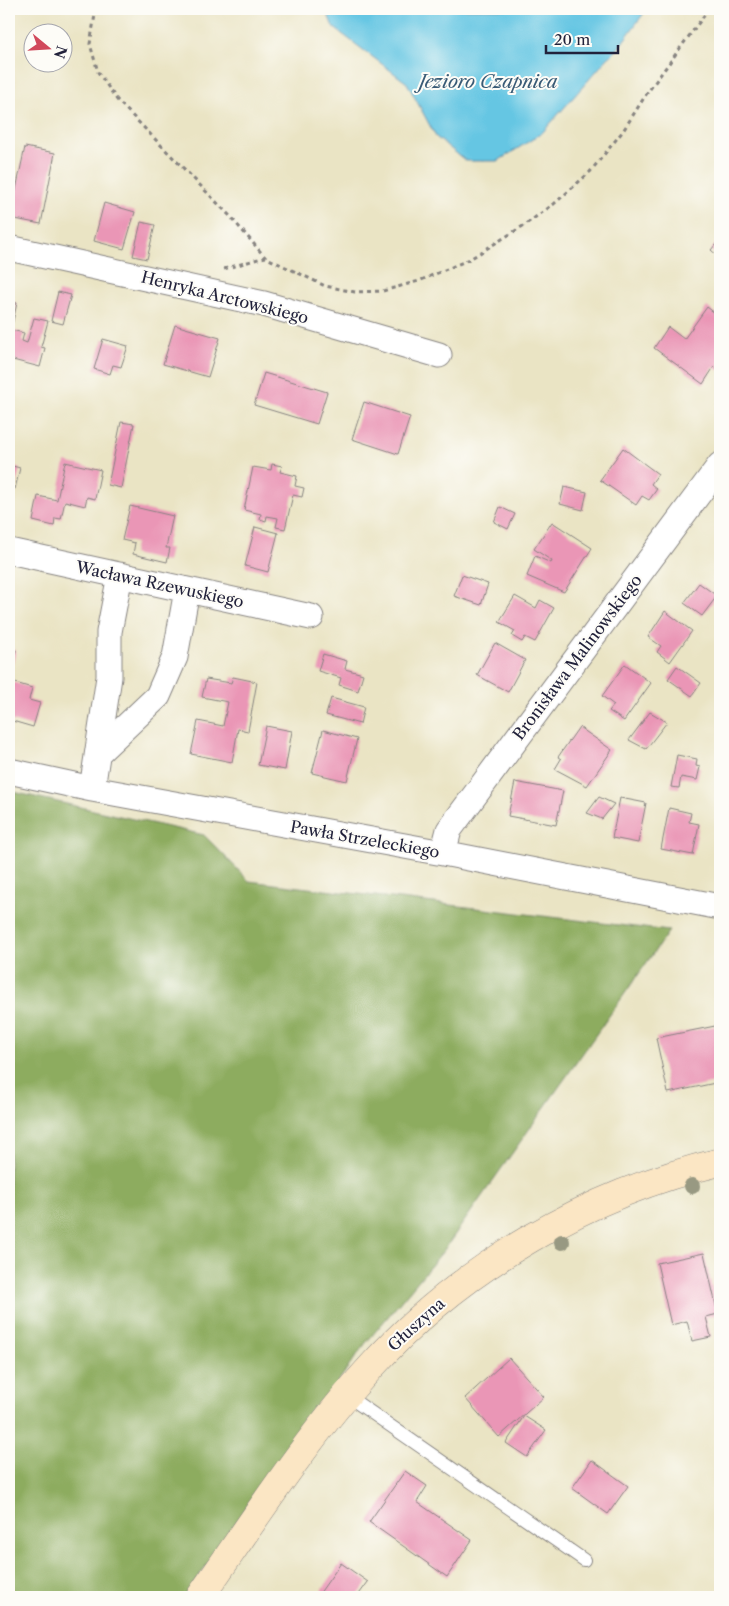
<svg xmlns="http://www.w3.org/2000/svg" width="729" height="1606" font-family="'Libre Caslon Text',serif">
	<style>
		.forest { fill: #8dac5f; stroke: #58674d }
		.water { fill: #65c6e3; stroke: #44748f }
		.building { fill: #ea96b6 }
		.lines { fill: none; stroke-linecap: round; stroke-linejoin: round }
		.lane-casing { stroke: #868380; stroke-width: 14 }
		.street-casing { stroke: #868380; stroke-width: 27 }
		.secondary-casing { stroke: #868380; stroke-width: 29 }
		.path { stroke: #868380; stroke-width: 3; stroke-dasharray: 4 4; stroke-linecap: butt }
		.lane { stroke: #fff; stroke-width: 12 }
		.street { stroke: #fff; stroke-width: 25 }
		.secondary { stroke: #fbe6c4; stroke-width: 28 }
		.tree { fill: #989982 }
		.labels { text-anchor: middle; stroke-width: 4; stroke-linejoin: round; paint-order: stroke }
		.street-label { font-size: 16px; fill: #22223b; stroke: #fdfcf7 }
		.water-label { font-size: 18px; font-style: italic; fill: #395b76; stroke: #fdfcf7 }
	</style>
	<rect width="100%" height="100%" fill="#fdfcf7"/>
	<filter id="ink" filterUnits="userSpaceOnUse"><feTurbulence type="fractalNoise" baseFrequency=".02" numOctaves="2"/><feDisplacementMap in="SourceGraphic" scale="10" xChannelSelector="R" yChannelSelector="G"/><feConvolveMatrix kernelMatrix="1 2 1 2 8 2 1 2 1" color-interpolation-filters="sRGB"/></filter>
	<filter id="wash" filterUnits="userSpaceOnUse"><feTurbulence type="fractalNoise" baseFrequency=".0096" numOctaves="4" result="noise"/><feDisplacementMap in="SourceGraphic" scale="20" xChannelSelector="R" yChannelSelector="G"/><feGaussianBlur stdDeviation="1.12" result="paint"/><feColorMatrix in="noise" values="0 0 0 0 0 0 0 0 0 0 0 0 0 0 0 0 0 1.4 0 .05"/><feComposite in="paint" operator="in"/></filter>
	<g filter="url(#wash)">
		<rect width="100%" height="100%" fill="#eae4c4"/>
		<path class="forest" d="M9,791L204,835L249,881L669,931L444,1250L365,1344L184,1597H9Z"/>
		<path class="water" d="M326,9H647L616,51L607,59L542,133L498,161H466L436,137L407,83L333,27Z"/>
		<g id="blocks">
			<path class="building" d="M25,147L55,153L41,224L10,218Z
				M104,203L135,212L124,249L94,241Z
				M141,222L155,225L147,259L133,256Z
				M720,239V258L711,250Z
				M58,292L71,295L63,324L51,321Z
				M9,301L17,303L11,330L24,333L22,341L27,343L34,318L48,321L41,347L45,348L40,367L9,359Z
				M707,307L720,317V369L719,371L714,367L703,384L654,348L668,327L684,339Z
				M175,325L220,338L208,377L163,364Z
				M103,339L128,346L121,367L113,365L110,374L94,369Z
				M264,373L327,392L317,424L254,405Z
				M364,402L410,417L398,454L352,439Z
				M121,422L134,424L121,488L108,485Z
				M623,448L658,474L651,484L657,489L649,500L642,496L636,505L600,480Z
				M65,462L101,470L95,499L87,497L85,506L65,501L61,519L55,518L54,526L33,521L38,496L57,500Z
				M272,464L282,466L280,472L297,476L295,486L304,488L302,497L293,495L285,529L276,527L278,518L267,516L266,521L260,519L261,514L244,510L253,467L271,470Z
				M9,465L20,468L15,489L9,488Z
				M564,487L587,492L583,510L560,504Z
				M130,506L173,516L166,548H170L167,562L133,554L135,543L122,540Z
				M500,507L515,514L508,529L494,522Z
				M552,522L592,548L564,592L527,576L535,556L551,563L552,561L534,549Z
				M255,527L278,533L268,572L245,566Z
				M462,575L488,584L481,605L454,596Z
				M699,583L717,596L702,616L684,603Z
				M515,596L536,608L540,600L554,608L535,642L525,637L522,642L512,636L515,631L499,622Z
				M665,611L692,631L670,662L657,652L661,646L648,637Z
				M495,643L525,660L508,692L477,675Z
				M9,648L16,650L13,663L9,662Z
				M323,654L347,661L345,669L363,674L358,691L339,685L341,678L318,671Z
				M625,664L651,683L624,721L609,711L614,705L602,696Z
				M677,666L701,683L692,696L668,679Z
				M233,677L257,682L248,731L238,729L232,762L191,754L198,721L223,726L228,702L202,697L206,679L231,683Z
				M9,681L32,688L29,700L40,703L33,727L9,720Z
				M331,698L364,707L360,724L326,715Z
				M650,712L667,722L646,749L629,740Z
				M266,726L292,731L285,770L258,765Z
				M579,727L612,750L587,786L555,769L561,759L558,757Z
				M323,730L357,739L347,781L312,773Z
				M677,755L697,759L696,766L700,767L697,780L681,777L679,788L671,787Z
				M515,782L563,791L556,825L508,816Z
				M599,797L614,804L602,819L587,813Z
				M620,798L646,803L638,843L612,838Z
				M669,808L691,813L689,822L699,824L693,855L661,849Z
				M720,1025V1082L668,1093L656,1038Z
				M704,1253L718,1314L706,1317L711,1337L692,1341L687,1321L671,1325L657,1263Z
				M509,1358L544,1397L499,1437L465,1398Z
				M524,1416L546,1430L527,1457L506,1443Z
				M592,1460L628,1486L608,1514L572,1488Z
				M405,1471L427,1486L417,1502L472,1540L447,1577L369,1522Z
				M341,1563L368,1582L357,1597H317Z"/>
		</g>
	</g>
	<g filter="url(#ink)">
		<use href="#blocks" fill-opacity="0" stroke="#868380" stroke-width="1"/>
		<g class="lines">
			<g class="lane-casing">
				<path id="lane" d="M346,1395L584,1560"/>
			</g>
			<g class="street-casing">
				<path id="street" d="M9,248L264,304L439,355
					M9,551L311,617
					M98,753L158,696L175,657L187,590
					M9,771L92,789L443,853L720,907
					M92,789L109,677V632L120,575
					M443,853L449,830L720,465"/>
			</g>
			<g class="secondary-casing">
				<path id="secondary" d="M200,1597C254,1520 308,1436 371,1367C461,1267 589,1193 720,1162"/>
			</g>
			<path class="path" d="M96,9L90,44L98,72L117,100L229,215L265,257
				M224,269L265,257L325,286L355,292L383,291L419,281L470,259L523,226L554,204L590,172L623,131L647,93L709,9"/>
			<use href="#lane" class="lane"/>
			<use href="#street" class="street"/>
			<use href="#secondary" class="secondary"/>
		</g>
		<g class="tree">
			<circle cx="692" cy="1186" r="8"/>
			<circle cx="562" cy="1242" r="8"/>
		</g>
	</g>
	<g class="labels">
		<g class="street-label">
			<text transform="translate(225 297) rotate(14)" y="6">Henryka Arctowskiego</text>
			<text transform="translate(160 584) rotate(12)" y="6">Wacława Rzewuskiego</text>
			<text transform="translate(577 657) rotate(-53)" y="6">Bronisława Malinowskiego</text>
			<text transform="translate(365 839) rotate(10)" y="6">Pawła Strzeleckiego</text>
			<text transform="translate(416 1324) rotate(-42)" y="6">Głuszyna</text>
		</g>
		<g class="water-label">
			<text x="488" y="88">Jezioro Czapnica</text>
		</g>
	</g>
	<rect width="729" height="1606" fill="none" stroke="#fdfcf7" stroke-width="30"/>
	<g transform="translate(48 48) rotate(108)"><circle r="24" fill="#fdfcf7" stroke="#a5a5ac"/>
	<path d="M0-4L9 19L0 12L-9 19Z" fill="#d1495b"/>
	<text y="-8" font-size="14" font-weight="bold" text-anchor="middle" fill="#22223b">N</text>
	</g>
	<path d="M546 45v8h72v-8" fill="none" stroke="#22223b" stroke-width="2.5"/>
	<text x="554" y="45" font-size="15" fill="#22223b" stroke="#fdfcf7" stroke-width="4" paint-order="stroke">20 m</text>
</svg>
